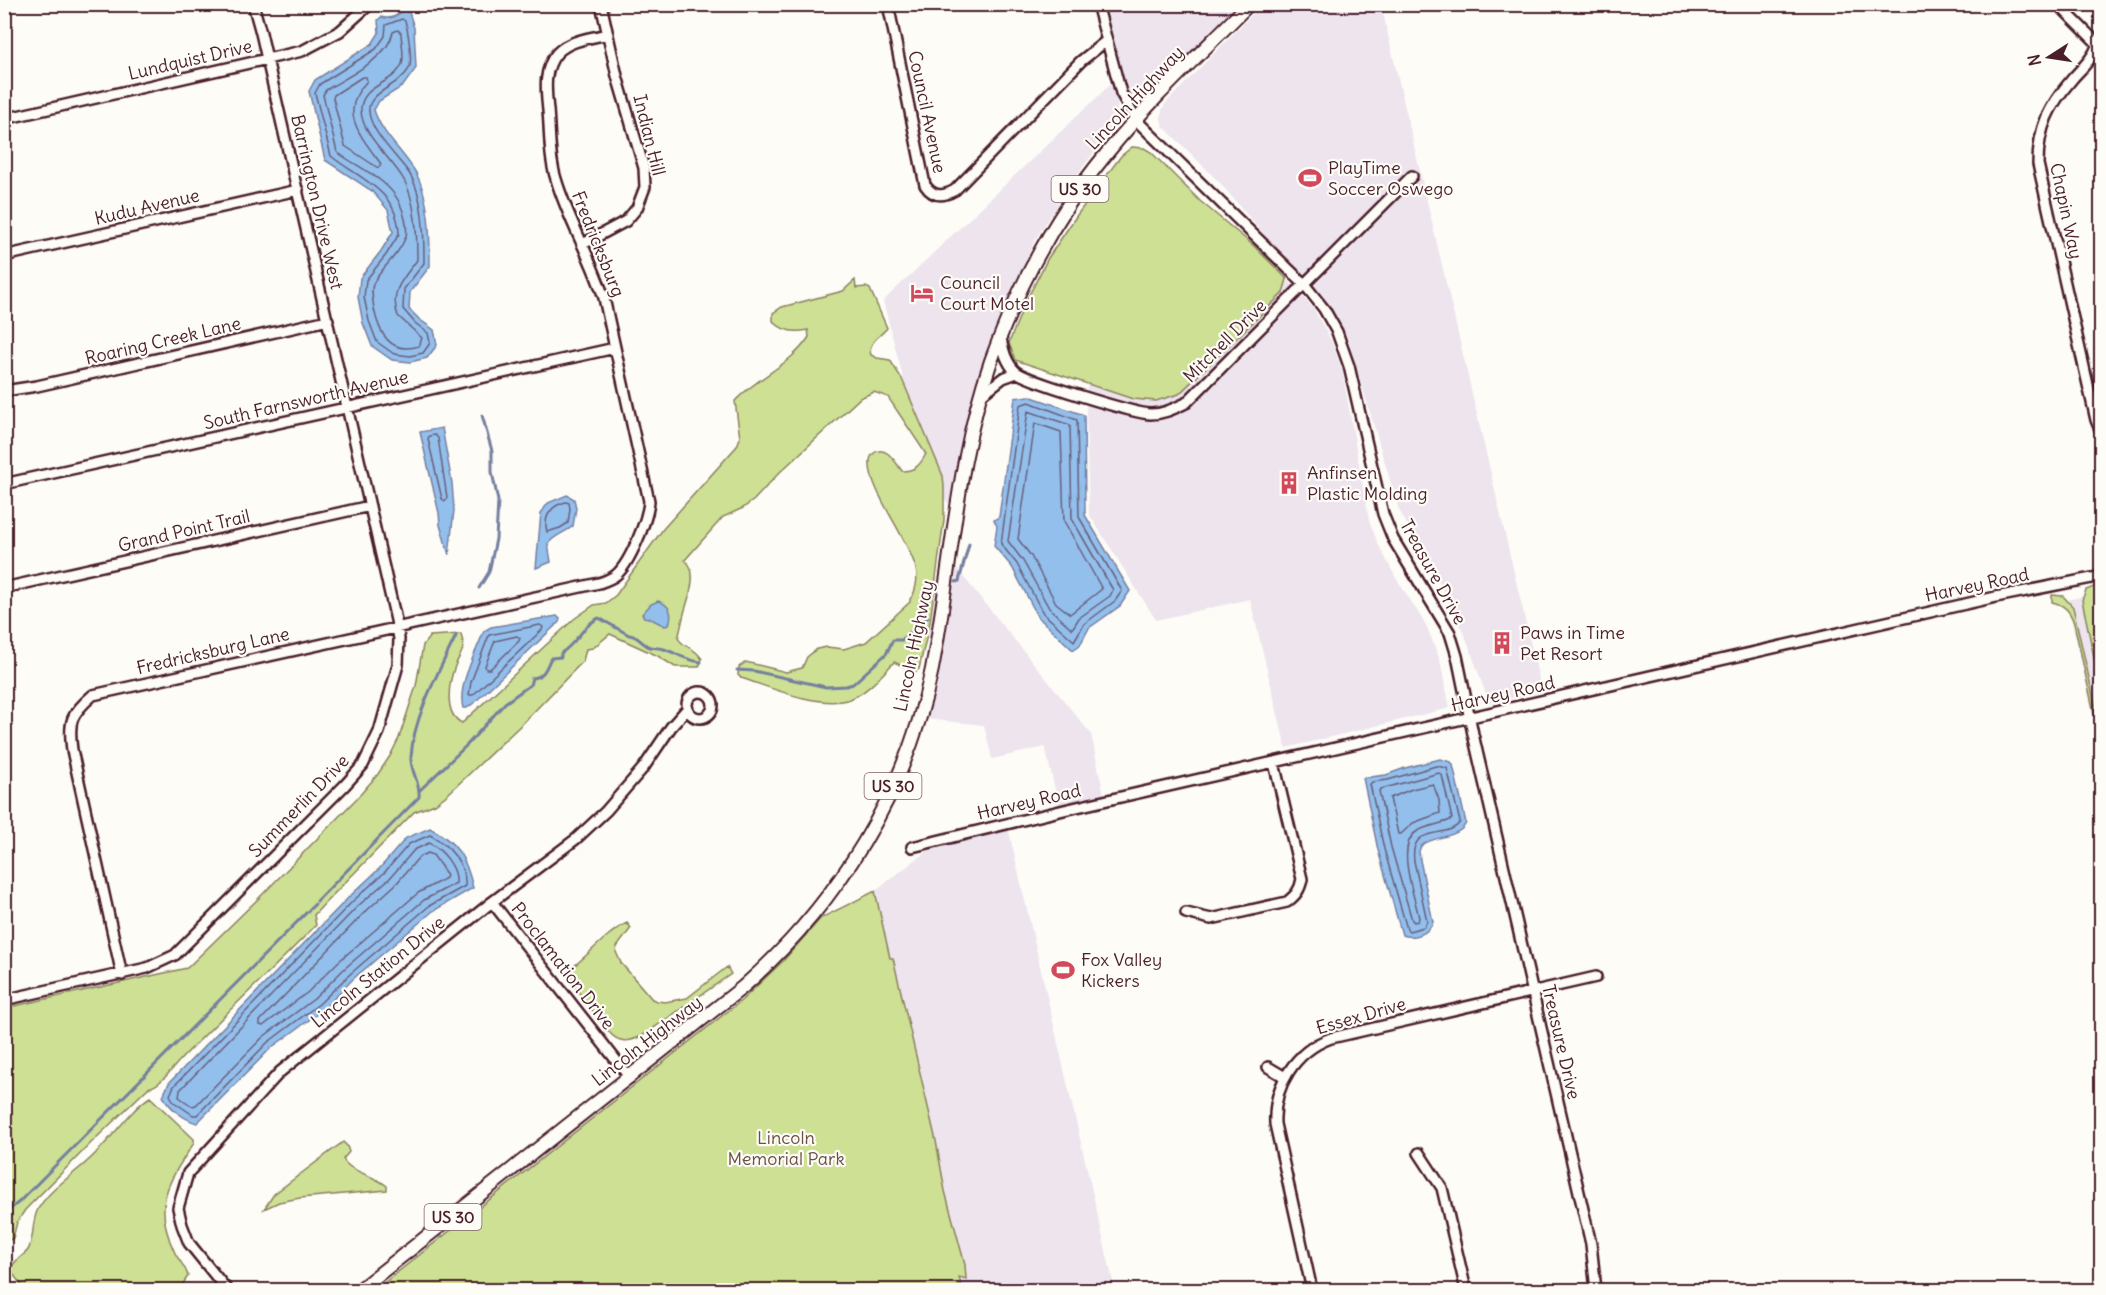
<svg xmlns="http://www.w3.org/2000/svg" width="2106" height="1295" font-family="Delius,sans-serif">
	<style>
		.built { fill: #ede4ed }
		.green { fill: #cde094; stroke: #8c8060; stroke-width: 1.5 }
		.water { fill: #93bfed; stroke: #767f9f; stroke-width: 1.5 }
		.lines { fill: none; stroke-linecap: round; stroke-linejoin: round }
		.shore { stroke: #675f79; stroke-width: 1.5 }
		.stream { stroke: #767f9f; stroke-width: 3 }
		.minor-casing { stroke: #4a1f2b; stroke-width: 14 }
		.major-casing { stroke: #4a1f2b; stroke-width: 16 }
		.minor { stroke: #fdfcf7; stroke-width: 9 }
		.major { stroke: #fdfcf7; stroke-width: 12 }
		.labels { text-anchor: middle; stroke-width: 4.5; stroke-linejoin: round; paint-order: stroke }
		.shield { fill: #fdfcf7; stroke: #806168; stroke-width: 1.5 }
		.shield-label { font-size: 16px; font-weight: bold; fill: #4a1f2b }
		.street-label { font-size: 18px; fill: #4a1f2b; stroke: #fdfcf7 }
		.poi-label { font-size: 18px; fill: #4a1f2b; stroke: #fdfcf7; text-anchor: start }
		.park-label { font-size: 18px; fill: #6b4f45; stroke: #fdfcf7 }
	</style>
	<rect width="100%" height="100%" fill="#fdfcf7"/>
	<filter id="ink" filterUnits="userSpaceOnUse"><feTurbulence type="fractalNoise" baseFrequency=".0167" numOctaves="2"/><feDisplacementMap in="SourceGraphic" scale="12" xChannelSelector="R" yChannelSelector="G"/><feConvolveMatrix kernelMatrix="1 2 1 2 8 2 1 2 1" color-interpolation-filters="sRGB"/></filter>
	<g filter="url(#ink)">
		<path class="built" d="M1103,5H1238L1149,95L1136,99L1129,94L1120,76Z
			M1261,5H1381L1542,692L1489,703L1466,638L1442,588L1399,510L1356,366L1348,339L1336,317L1322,294L1299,270L1266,237L1220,183L1163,126L1161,119L1162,110L1165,104Z
			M1111,84L1117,101L1118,117L1115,124L1077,175L1036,238L991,338L962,441L951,506L931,484L883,301Z
			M1287,279L1313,308L1332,342L1342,370L1369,520L1378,544L1396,578L1426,625L1440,660L1450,708L1286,748L1250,599L1156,620L1089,514L1086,413L1087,384L1133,399L1283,293Z
			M953,564L1091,734L1104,795L1059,806L1045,747L992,759L984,725L925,719L938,668L948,614Z
			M2101,592V750L2067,600Z
			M1007,823L1115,1290H962L875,891L927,851Z"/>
		<path class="green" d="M1132,147L1144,148L1151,152L1200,201L1254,246L1287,279L1283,293L1179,394L1156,401L1133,399L1015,360L1009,343L1024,305L1048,258L1077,215L1121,156Z
			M855,280L856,288L866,287L870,289L887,328C880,337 867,342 871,355L877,358L890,360L902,379L943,476L944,487V520L938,563L930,622L919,669L915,672L894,662C881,676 865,695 847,700C816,708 770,687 741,678L738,675L739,667L746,662L786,672L802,668L807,657L817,649L827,647L844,649L866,642L910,602V599C916,593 918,578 916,569C909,539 867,488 870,461C870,458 872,455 874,453C886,444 896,463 902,471C915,471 920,465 926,454L888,397L874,392L860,398L779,473L754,500L743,508L723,517L685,560C699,571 689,596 685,610C682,620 681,629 678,638C684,649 693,645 702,659L699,667H675L658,656L610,634L593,648L586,649L583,661L524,722L448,794L435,804L414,812L325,903L314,915L316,925C273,969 228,1011 185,1055C174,1065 163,1085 148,1088L93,1141L25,1210L17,1222L13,1238L5,1243V1008L187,968L259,898L359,796L378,774L390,756L399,738L416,686L423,645L430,636L461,634C462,638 464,644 463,648C462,654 457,660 455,666C449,682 443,714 462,723L574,619L594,605L606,603L616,595L663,529L737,446L740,438L735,401C757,377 791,365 809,337L808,330C795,333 782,331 773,321V313L782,307L843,291Z
			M2101,584H2102L2101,691L2082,600L2086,590Z
			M2052,595L2063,596L2073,607L2101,731V744L2074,623C2070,611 2065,605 2052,602Z
			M875,891L890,958H893L936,1141L945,1191L965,1265L966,1279L959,1277L962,1290H375L742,1000L783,961L821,918Z
			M627,923L631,928L617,947L616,952L621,963L652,999L657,1001L665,1002L687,998L727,967L731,974L642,1036C629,1042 619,1044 609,1032L573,985L568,975L569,970C589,955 605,934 627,923Z
			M150,1097L194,1139V1143C167,1183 152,1205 175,1253C179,1261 186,1267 188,1276L179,1290H25L10,1270C13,1260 22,1258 28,1250C35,1238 31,1222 38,1209C52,1186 77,1173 95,1154C113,1137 130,1110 150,1097Z
			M343,1142L347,1146L349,1152L343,1159C349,1172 374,1175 387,1186V1190L300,1198L279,1202L264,1209L274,1194Z"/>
		<path class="water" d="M403,11L409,12L414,28L416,68L403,86L379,101L374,110C382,135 403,151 416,173C430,200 430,236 430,266L410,292L409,309L419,319L434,330L437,345L427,358L410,362L392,360L372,346L363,323L358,297L360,278L381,251L393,232L388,210L372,191L325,160L309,91L315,80L372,44L379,33L378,20L381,17C390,20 396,16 403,11Z
			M1029,396L1084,415L1085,515L1130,591L1120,606L1089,628L1080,645L1073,650L1038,617L1012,567L994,546L997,526L994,520L999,517L1015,398Z
			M442,428L452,483L454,510L449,555L440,525L439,513L420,432Z
			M567,495L574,499L576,508L573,526C565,533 554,535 548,544L551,562L536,568L541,513L548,503Z
			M658,601C670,605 673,613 669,625L665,626L649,618L644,617L642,614L651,604Z
			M557,616L560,619L559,622L475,702L467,708H463C457,686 476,652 484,631L491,627Z
			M1440,759L1451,762L1453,765L1466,823C1459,839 1433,835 1421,846L1419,851L1420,860L1433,922C1429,934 1414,939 1402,935L1378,850L1363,778L1386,775L1405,768Z
			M430,828C458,843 466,858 473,888L433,911L353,979L324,1009L271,1048L197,1123C183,1119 170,1108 163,1096L169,1083L349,897L380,868L406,838Z"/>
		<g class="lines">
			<path class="shore" d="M402,19L405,21C408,30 412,57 410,66C403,86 366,91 369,112C371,133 397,156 409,173C424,196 424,236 424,263L404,289L403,309L415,323L428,333L430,343L423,353L410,356L394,354L377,342L369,321L364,297L366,280L386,255L399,234C398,190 359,179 331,156L315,93L320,84L376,49L385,36L386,25Z
				M398,30L401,33C401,41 405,56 402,64C394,85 360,84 361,111C362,135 392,159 404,180C416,202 417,235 417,260C403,279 389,291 398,316L422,338L419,346C390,355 379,333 374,309C373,300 370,289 374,282C383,266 400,254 406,236C408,228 404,212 400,204C389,179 358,168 337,152L323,95L326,90C348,76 388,59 393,32Z
				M362,77H366L367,81C337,112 361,136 381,164L378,168L345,146L333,98L334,95Z
				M1029,402L1077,420L1079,517L1122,591L1115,601L1084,624L1074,641L1043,613L1017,564L1001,544L1020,405Z
				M1028,411L1070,425L1072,519L1113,590L1110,596L1079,618L1072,629L1049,608L1023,561L1008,541Z
				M1035,423L1061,432L1064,521L1102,589L1070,614L1056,603L1031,556L1018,539Z
				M435,435L438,438L447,498L445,501L442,499L428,439L429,436Z
				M566,502L569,503L570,509L568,523L560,528L547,532C543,517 551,505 566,502Z
				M540,625L543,627L542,630L473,695H469L471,682L489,635Z
				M517,636L520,638L519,641L490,669H486L485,666L495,641Z
				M1436,766L1447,768L1460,822C1448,841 1409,822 1414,861L1427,921L1424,927L1409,931L1407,929L1384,849L1370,784L1372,782L1388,780Z
				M1439,773L1442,775L1452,819C1441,825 1427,825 1416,832C1395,846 1415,897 1419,918L1418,921L1414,922L1412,920L1391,847L1379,791L1381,789Z
				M1433,784L1439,800L1440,813L1413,823L1401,834H1398L1390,798L1412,789Z
				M430,835C448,844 467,865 465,886L429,906L349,975L319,1004L267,1043L197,1115H193L174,1102L170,1095L174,1086L353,901L384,873L409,844Z
				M429,843C442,849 458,868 456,883L424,900L344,969L314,999L263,1037L196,1105L192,1106L179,1097L180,1090L358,906L390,878L414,850Z
				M428,853L433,855L447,875L446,878L418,893L338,962L308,992L263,1026L260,1025V1021L364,913L396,884L419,857Z"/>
			<path class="stream" d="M956,582L959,581L969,544
				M479,588L489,572L496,539L498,501L492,472V451L482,415
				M737,670L754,671L826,687L846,686L853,684L886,654L893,640H902L908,633H913V626L928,617
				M420,790L467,745L505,703L530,685L532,678C545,677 546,667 551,658L561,657V653C576,644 584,624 599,618L629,635C638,636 639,641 646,645C651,649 659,647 664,649C679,654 684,660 701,662
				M317,901L419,797C421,784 410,771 411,757C413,718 439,671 456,636
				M4,1214L19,1202L315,904"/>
			<g class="minor-casing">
				<path id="minor" d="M1097,4L1121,93L1136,120L1305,285L1324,309L1337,332L1349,366L1383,514L1393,539L1450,633L1457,656L1473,734L1591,1244L1596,1290
					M2058,4L2101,47
					M889,9L925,185C933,197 943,197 955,190L1081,61L1106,41
					M2098,44C2093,58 2083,67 2073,78C2049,106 2038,127 2038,164L2096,420L2102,434
					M4,119L302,51L340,31L370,4
					M583,244L626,221L637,208L645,187L644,168L617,76L601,4
					M4,256L298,190
					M1001,337C1002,349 1007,363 1015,371C1024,380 1136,414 1151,414C1164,414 1175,408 1186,403L1412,176
					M4,391L37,386L328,320
					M981,395L1003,378L1017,373
					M4,484L615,348
					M4,588L370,506
					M687 705a13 13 0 1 1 26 0a13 13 0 1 1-26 0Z
					M912,847L1064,810L1996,597L2102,576
					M492,902L630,1078
					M1186,913L1211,919L1287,902C1296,895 1300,890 1302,879L1274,763
					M122,975L72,750C68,721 71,714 93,695L599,583C605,581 611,579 616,575C630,563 648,519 649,501L604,298C591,257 568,220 556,179C549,157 550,133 548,110C546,91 543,69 557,53C569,40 591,38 608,34
					M4,1000L147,968L175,955L345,785L363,765L379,732L398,665L399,639L396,620L261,33L253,4
					M1268,1067L1285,1077
					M1419,1153L1442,1188L1466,1290
					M227,1290L189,1243L182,1225L178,1208L188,1173L280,1072L492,902L576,839L606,811L644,767L671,727L687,709
					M1312,1290L1275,1124C1273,1086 1295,1051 1331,1038L1596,977"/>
			</g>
			<g class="major-casing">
				<path id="major" d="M359,1290L743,987C837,904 907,793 932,669C952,566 956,461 991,361C1018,286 1056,214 1107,153C1150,100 1201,53 1249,4"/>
			</g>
			<use href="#minor" class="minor"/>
			<use href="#major" class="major"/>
		</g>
	</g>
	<defs>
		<g id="stadium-bare" transform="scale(1.8)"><path d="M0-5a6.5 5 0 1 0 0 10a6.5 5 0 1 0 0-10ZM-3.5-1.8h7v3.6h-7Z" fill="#d1495b" stroke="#fdfcf7" stroke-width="2.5" paint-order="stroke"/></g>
		<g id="hotel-bare" transform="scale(1.8)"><path d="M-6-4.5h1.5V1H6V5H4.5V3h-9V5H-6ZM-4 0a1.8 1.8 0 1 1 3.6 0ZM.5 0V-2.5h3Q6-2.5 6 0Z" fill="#d1495b" stroke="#fdfcf7" stroke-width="2.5" paint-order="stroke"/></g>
		<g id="building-bare" transform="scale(1.8)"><path d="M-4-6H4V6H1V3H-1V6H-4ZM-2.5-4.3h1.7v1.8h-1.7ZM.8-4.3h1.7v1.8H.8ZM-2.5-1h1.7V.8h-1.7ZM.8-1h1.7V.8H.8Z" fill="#d1495b" stroke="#fdfcf7" stroke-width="2.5" paint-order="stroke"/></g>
	</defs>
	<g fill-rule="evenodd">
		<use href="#stadium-bare" x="1310" y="178"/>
		<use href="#hotel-bare" x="922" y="293"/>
		<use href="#building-bare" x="1289" y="483"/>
		<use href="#building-bare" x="1502" y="643"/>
		<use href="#stadium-bare" x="1063" y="970"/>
	</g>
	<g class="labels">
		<g class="shield">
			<rect x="1051.5" y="176" width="57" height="26" rx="4.5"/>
			<rect x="864.5" y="773" width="57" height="26" rx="4.5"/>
			<rect x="424.5" y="1204" width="57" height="26" rx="4.5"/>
		</g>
		<g class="shield-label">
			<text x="1080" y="195">US 30</text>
			<text x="893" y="792">US 30</text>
			<text x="453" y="1223">US 30</text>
		</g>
		<g class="street-label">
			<text transform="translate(190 60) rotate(-13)" y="6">Lundquist Drive</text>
			<text transform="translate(1135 98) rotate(-47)" y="6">Lincoln Highway</text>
			<text transform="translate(927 112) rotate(78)" y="6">Council Avenue</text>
			<text transform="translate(649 135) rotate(76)" y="6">Indian Hill</text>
			<text transform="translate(317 202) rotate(77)" y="6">Barrington Drive West</text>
			<text transform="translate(147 207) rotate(-13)" y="6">Kudu Avenue</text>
			<text transform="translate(2066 211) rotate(78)" y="6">Chapin Way</text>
			<text transform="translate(598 244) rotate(68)" y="6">Fredricksburg</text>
			<text transform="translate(163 341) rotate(-13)" y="6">Roaring Creek Lane</text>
			<text transform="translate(1225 341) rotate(-45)" y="6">Mitchell Drive</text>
			<text transform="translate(306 400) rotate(-13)" y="6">South Farnsworth Avenue</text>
			<text transform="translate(184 531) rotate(-13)" y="6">Grand Point Trail</text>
			<text transform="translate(1433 572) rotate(61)" y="6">Treasure Drive</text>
			<text transform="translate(1977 585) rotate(-12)" y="6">Harvey Road</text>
			<text transform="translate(914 646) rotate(-78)" y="6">Lincoln Highway</text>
			<text transform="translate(213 651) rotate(-13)" y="6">Fredricksburg Lane</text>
			<text transform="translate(1503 694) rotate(-13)" y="6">Harvey Road</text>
			<text transform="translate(1029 802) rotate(-13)" y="6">Harvey Road</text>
			<text transform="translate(299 806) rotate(-46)" y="6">Summerlin Drive</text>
			<text transform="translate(563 966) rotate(52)" y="6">Proclamation Drive</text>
			<text transform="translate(378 972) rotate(-39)" y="6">Lincoln Station Drive</text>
			<text transform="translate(1361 1016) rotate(-16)" y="6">Essex Drive</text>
			<text transform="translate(647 1041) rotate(-38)" y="6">Lincoln Highway</text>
			<text transform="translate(1561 1042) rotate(77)" y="6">Treasure Drive</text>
		</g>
		<g class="poi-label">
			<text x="1328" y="174">PlayTime<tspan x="1328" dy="21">Soccer Oswego</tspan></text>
			<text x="940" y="289">Council<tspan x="940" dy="21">Court Motel</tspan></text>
			<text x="1307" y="479">Anfinsen<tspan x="1307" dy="21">Plastic Molding</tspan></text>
			<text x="1520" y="639">Paws in Time<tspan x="1520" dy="21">Pet Resort</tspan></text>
			<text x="1081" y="966">Fox Valley<tspan x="1081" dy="21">Kickers</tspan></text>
		</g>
		<g class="park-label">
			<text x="786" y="1144">Lincoln<tspan x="786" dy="21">Memorial Park</tspan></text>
		</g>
	</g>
	<rect width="2106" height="1295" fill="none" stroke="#fdfcf7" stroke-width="24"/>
	<rect x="12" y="12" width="2082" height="1271" fill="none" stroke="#4a1f2b" stroke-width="2" filter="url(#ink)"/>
	<g transform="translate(2049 57) rotate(258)" stroke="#fdfcf7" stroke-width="4.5" paint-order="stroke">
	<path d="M0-4.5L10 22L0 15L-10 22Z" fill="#4a1f2b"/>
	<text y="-9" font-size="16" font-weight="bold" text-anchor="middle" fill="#4a1f2b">N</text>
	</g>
</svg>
